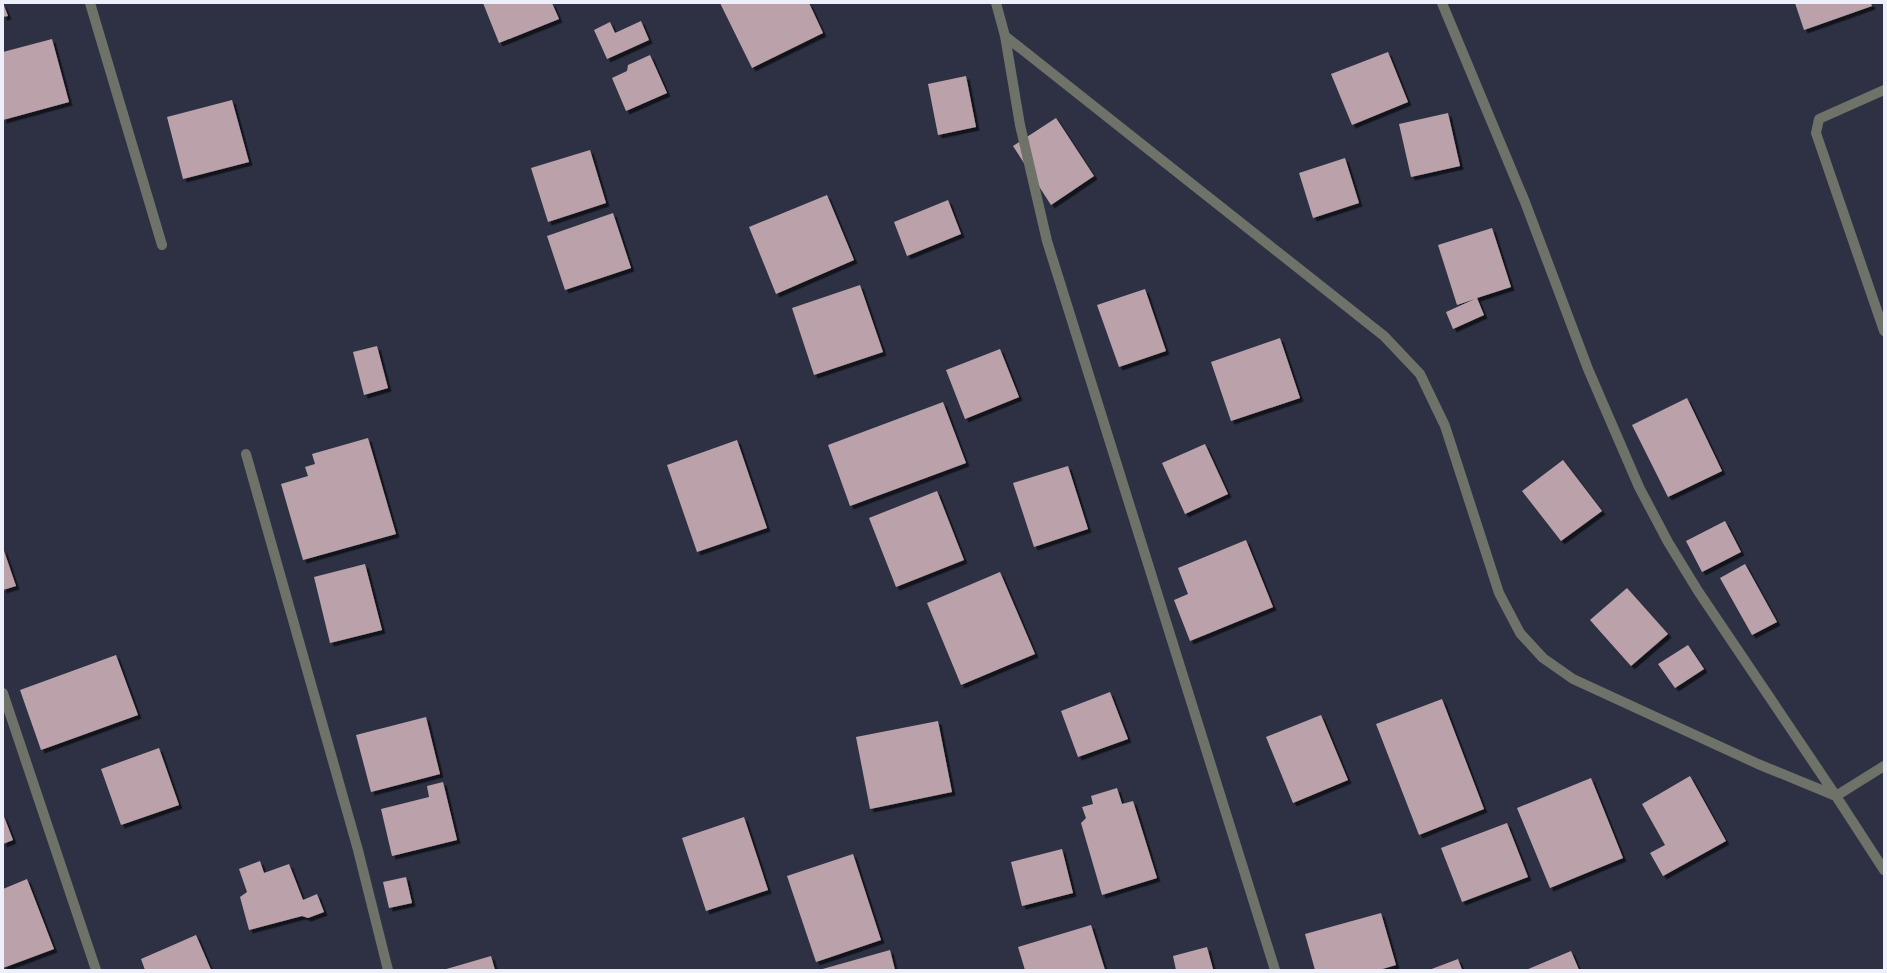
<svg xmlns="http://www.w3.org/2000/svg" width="1887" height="973" font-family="Cabin,sans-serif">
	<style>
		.building { fill: #bba2aa; filter: url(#shadow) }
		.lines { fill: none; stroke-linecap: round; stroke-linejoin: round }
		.minor { stroke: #6e7269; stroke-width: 10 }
	</style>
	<defs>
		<filter id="shadow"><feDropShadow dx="3.5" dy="3.5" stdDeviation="0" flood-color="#0009"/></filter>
	</defs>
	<rect width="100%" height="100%" fill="#2e3143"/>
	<path class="building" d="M3,3L8,16L3,17Z
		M483,3H552L559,19L499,43Z
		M720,3H809L823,33L752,68Z
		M1795,3H1871L1872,6L1804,30Z
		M641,21L649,40L607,59L594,30L610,22L615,33Z
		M52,39L69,102L3,120V52Z
		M1388,52L1408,102L1352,125L1331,74Z
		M650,55L667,93L626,111L612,78L627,71L628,65Z
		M966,76L976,127L938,135L928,84Z
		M232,100L249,162L183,179L167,117Z
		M1448,113L1460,166L1411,177L1399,124Z
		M1056,118L1094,176L1051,205L1013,146Z
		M590,150L606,203L548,222L531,168Z
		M1345,158L1359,203L1313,218L1299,173Z
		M827,195L854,260L776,294L749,227Z
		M948,200L961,234L907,256L894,222Z
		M613,213L631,268L565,290L547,236Z
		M1492,228L1511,287L1477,298L1484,315L1453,329L1446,312L1475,299L1457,305L1438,245Z
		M860,285L883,352L814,375L792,308Z
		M1145,289L1166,351L1119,367L1097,305Z
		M1280,338L1300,398L1231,421L1211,362Z
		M377,346L388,388L364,395L353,352Z
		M1000,349L1019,397L965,419L946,370Z
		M1687,398L1722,471L1668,497L1632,425Z
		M943,402L966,463L850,506L828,445Z
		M368,438L396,534L303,560L281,484L308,476L305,467L315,464L312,454Z
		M737,440L767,528L697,552L667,465Z
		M1205,444L1228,494L1185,514L1162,463Z
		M1563,460L1602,511L1561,541L1522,491Z
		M1068,466L1088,529L1034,547L1013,483Z
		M937,491L964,560L896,587L869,518Z
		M1725,521L1741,552L1702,572L1686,541Z
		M1246,540L1273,607L1190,641L1174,600L1188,594L1178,568Z
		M3,548L16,586L3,590Z
		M365,564L382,630L330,643L314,577Z
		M1745,564L1777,622L1752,635L1720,578Z
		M1000,572L1035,654L961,685L927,603Z
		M1627,588L1668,634L1631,666L1590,620Z
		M1688,645L1704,669L1675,688L1658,664Z
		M116,655L138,715L41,750L20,690Z
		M1110,692L1128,739L1078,757L1061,711Z
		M1442,699L1484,809L1419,835L1376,724Z
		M1321,715L1348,780L1293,803L1266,737Z
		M426,717L440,774L371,792L356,735Z
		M938,721L952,792L870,809L856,737Z
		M159,748L179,805L121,825L101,769Z
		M1690,776L1726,841L1663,876L1650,853L1665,845L1642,804Z
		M1591,778L1623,858L1550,888L1517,808Z
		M443,782L457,840L392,856L381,809L429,797L427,786Z
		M1117,788L1122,804L1133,801L1157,878L1102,895L1081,823L1086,818L1082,807L1093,804L1091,796Z
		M3,814L13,840L3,844Z
		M744,817L768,890L706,911L682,838Z
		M1507,823L1528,877L1462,902L1441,848Z
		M1062,849L1073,893L1022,906L1011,862Z
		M853,854L881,940L816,962L787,876Z
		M260,861L264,873L289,864L303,900L317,894L324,912L308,918L302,916L249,930L240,897L247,892L239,869Z
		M406,877L412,903L389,908L383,882Z
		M27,879L54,949L3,968V889Z
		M1381,913L1396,965L1379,970H1315L1305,934Z
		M1091,925L1105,970H1025L1018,947Z
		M196,935L211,970H145L141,959Z
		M1207,947L1213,969L1176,970L1173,956Z
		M890,950L895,970H819Z
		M1571,951L1579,970H1526Z
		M491,956L495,970H443Z
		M1458,959L1462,970H1429Z"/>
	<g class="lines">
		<path class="minor" d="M90,3L162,245
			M996,3L1005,36L1020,125L1047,241L1275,970
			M1442,3L1525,202L1588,369L1639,487L1668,542L1698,591L1836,796L1884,766
			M1005,36L1384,336L1420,374L1445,426L1499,593L1520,633L1543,658L1573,679L1758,764L1836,796L1884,870
			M1884,90L1819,119L1816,133L1884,331
			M246,454L358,850L388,970
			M3,693L96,970"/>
	</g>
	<rect width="1887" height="973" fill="none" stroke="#edf0fb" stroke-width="8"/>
</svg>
